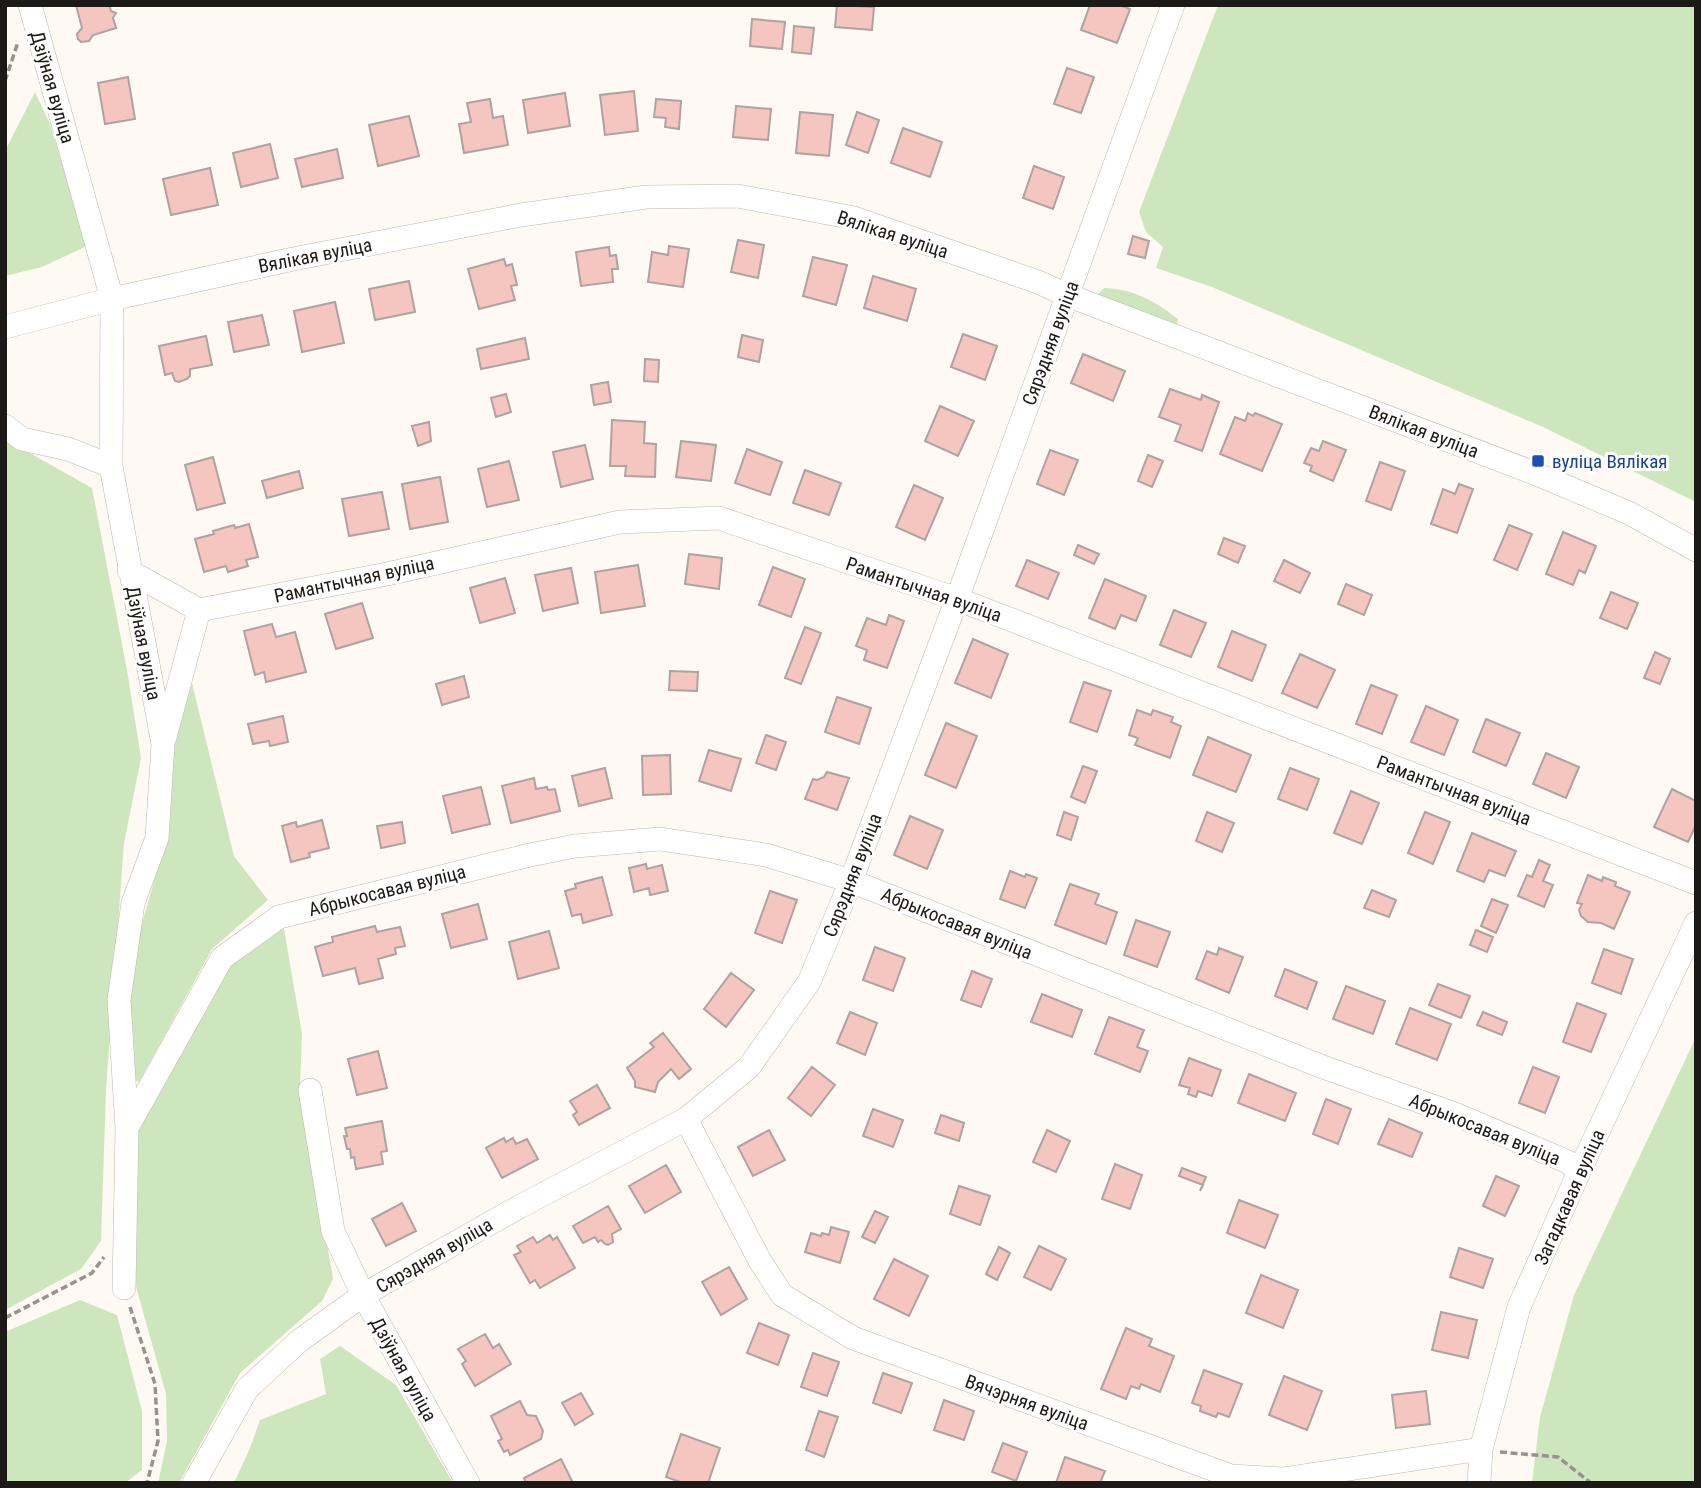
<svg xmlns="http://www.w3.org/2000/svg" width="1701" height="1488" font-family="'Roboto Condensed',sans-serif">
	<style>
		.green { fill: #cee6bd }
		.building { fill: #f5c5bf; stroke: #afa2a1; stroke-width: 2 }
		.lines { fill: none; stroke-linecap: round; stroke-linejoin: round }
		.minor-casing { stroke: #c0b8af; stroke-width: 24 }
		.path { stroke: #97928e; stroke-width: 3.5; stroke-dasharray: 7 3.5; stroke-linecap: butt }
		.minor { stroke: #fff; stroke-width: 23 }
		.transit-dot { fill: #1a4fb4; stroke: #fff; stroke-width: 2.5 }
		.labels { text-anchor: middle; stroke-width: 6; stroke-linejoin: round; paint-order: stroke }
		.street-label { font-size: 19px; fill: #1c1916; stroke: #fff }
		.transit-label { font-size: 19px; fill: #164399; stroke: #fff; text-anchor: start }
	</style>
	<rect width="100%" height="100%" fill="#fff9f4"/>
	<path class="green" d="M1218,5H1696V502L1543,427L1212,287L1156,268L1163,247L1146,232L1139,212Z
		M35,92L50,124L87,246L42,267L5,276V151Z
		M1104,288C1134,289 1155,301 1178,319L1176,334L1095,298Z
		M5,439L92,488L127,670L141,758L124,843L106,1090L101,1241L81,1269L5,1310Z
		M192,683L234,856L268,900L212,949L139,1082L134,1080L128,1016L137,941L164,846L173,746Z
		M283,923L302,1034L300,1087L333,1279L322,1301L240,1373L179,1483H158L167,1441L166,1394L135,1283V1128L231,960Z
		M1696,1037V1483H1532L1540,1417L1574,1295Z
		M80,1300L117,1315L142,1411V1470L125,1483H7L5,1478V1332Z
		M340,1346L396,1385L453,1483H234L250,1448L260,1420L326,1394L320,1359Z"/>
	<path class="building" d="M76,5H109L111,11L116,13L113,18L116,28L93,35L89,41L81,42L78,39L77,34L82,28Z
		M837,5L874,7L872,30L835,27Z
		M1090,5H1120L1130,9L1117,43L1081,30Z
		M752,19L785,22L782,49L750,46Z
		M794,26L814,28L811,54L792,52Z
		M1067,68L1094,77L1081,113L1054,104Z
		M128,77L135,119L105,124L98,83Z
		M634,91L638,131L605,135L600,95Z
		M565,93L570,126L528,133L523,100Z
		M490,99L493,118L503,116L508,145L464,153L459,124L471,122L467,103Z
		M656,99L681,101L679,129L665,127L666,118L654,117Z
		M736,106L771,109L768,140L733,137Z
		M800,112L833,115L829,156L796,153Z
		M857,112L879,120L868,153L846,145Z
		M409,116L419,156L378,166L369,125Z
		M903,128L942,142L930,177L891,163Z
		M270,144L278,178L241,187L233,153Z
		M337,149L343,178L302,187L295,159Z
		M1034,166L1064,177L1053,209L1023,198Z
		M210,168L218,205L171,215L163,179Z
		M1133,236L1149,241L1145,258L1128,254Z
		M738,240L764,245L758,278L731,272Z
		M669,246L689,249L683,287L648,282L652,252L668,255Z
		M609,247L610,256L616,255L618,269H612L613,282L581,286L576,252Z
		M813,257L847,265L836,305L803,296Z
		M504,259L506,266L512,264L517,285L511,286L515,300L479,309L468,269Z
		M873,276L916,289L907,321L864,308Z
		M409,281L415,312L375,320L369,289Z
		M335,302L344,343L302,352L294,311Z
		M262,315L269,345L234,352L228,322Z
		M963,334L997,346L985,380L951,367Z
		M742,335L763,340L759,362L738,357Z
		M206,336L212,365L190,369V376L187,379L179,382L175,381L172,373L165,375L159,346Z
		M525,338L529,359L481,369L477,349Z
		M1083,354L1125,371L1113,401L1071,383Z
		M645,359L659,360L658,382L644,381Z
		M608,382L611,402L594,405L591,385Z
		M1170,389L1201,400L1202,395L1219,402L1202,451L1175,441L1181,425L1159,417Z
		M506,394L511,412L496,417L491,398Z
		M940,406L974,421L958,456L925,441Z
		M1248,413L1253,416L1255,413L1282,424L1262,471L1220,454L1235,417L1245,421Z
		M612,420L645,422L644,443L656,444L655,477L625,476L626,466H610Z
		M429,422L431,441L418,446L412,426Z
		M681,441L716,445L711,481L676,477Z
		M1323,441L1346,450L1333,481L1310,471L1312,466L1304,463L1311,448L1319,451Z
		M585,445L593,479L561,487L553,452Z
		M747,449L782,462L770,495L735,483Z
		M1050,450L1078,460L1064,495L1037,484Z
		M1148,455L1163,461L1152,487L1138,481Z
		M213,457L225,503L197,510L185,465Z
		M509,461L519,500L487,507L478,469Z
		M1380,462L1405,471L1391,510L1366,501Z
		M805,470L841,483L829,515L793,503Z
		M299,471L303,488L267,498L262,481Z
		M440,477L448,522L410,529L402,484Z
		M1459,484L1473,489L1457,533L1431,524L1443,489L1455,494Z
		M914,485L943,498L925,540L896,527Z
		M382,492L389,529L349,536L342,499Z
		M249,524L258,557L246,560L248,566L228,572L226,566L204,572L195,539L214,534L213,531L234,525L235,528Z
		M1509,525L1532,534L1517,570L1494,560Z
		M1563,532L1596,546L1585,573L1579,570L1573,585L1546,574Z
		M1224,538L1245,546L1238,563L1218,554Z
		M1078,545L1099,554L1094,564L1074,555Z
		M689,554L722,558L719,589L685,584Z
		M1027,560L1059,573L1048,599L1016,586Z
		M1284,560L1310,573L1300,593L1274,581Z
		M638,565L645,606L601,613L595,572Z
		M773,567L805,579L791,617L759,605Z
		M571,568L578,603L543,611L535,575Z
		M505,578L515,613L480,623L470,588Z
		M1105,579L1146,596L1136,621L1121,615L1115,629L1089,618Z
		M1346,584L1372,595L1364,615L1338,604Z
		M1611,592L1638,603L1627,629L1600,618Z
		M362,603L373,638L336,649L325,614Z
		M1174,610L1206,623L1191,657L1160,645Z
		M889,615L904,621L887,668L864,660L867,650L856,646L867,618L886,625Z
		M272,624L276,637L295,632L306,672L266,682L264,672L255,675L244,631Z
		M805,627L821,633L801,684L785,678Z
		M1232,631L1266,645L1252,681L1218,667Z
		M973,639L1008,654L991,698L955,683Z
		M1655,652L1670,659L1660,684L1644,678Z
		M1300,654L1335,670L1317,708L1282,693Z
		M670,671L698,672L697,691L669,690Z
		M464,676L469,697L442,705L436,684Z
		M1084,682L1111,691L1097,732L1070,722Z
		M1371,685L1397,695L1382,734L1356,724Z
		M837,697L871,708L859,744L825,732Z
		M1426,706L1458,720L1444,755L1411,742Z
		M1137,710L1151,715L1153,710L1173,717L1171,722L1181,726L1170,758L1135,745L1138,738L1129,735Z
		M283,716L288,742L270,746L269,741L253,744L248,724Z
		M1486,719L1520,733L1506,766L1473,752Z
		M946,723L977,736L956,788L925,775Z
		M766,735L786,742L776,770L756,763Z
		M1208,737L1251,755L1236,792L1193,775Z
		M709,750L741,759L731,791L699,781Z
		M1546,753L1579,767L1566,798L1533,784Z
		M670,755L671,794L643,795L642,756Z
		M1083,766L1097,771L1085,803L1071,797Z
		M605,768L612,798L579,806L572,776Z
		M1290,768L1319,779L1307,810L1278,799Z
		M827,772L849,778L837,810L805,799L813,779L817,780L824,777Z
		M534,778L536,789L547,787L548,790L555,789L560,811L511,823L502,786Z
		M481,787L490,824L452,833L443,796Z
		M1672,789L1696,801V825L1688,842L1654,827Z
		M1351,791L1379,803L1362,844L1334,833Z
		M1064,812L1078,817L1071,840L1057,835Z
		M1207,812L1234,823L1222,852L1196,841Z
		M1425,812L1450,822L1433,864L1408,853Z
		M910,816L943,830L927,869L894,855Z
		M322,820L329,848L309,853L310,857L291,862L282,826L296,822L297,827Z
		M402,822L405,843L381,848L377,826Z
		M1472,833L1516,851L1505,876L1489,870L1484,882L1457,871Z
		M1539,860L1550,865L1543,881L1553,885L1544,907L1518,896L1527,875L1532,877Z
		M646,864L647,869L662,865L668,891L650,895L649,888L634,892L629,868Z
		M1010,871L1025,877L1026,874L1037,878L1025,908L1000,899Z
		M1588,875L1602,881L1603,877L1616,882L1615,886L1630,892L1614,929L1601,923L1588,922L1581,916L1579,910L1582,904L1577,903Z
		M602,877L612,915L583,923L581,914L572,916L565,891L576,888L575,884Z
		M1070,884L1099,894L1095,904L1117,912L1106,944L1055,925Z
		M1372,890L1396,900L1389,917L1364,908Z
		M770,891L797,900L782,943L755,933Z
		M1492,899L1508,905L1496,933L1481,926Z
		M478,904L487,939L451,948L442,914Z
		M1136,920L1170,932L1157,967L1124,955Z
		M375,926L377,932L400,927L405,946L395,948L396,954L378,959L383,978L359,984L355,968L323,976L315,947L333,942L332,937Z
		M1476,930L1493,937L1487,952L1470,945Z
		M549,931L559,968L518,979L509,942Z
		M875,947L905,958L893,991L863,980Z
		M1219,948L1243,957L1229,993L1196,979L1207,951L1217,955Z
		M1604,949L1633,959L1621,994L1592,983Z
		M1285,969L1317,982L1307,1009L1275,996Z
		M972,971L992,979L981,1007L961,1000Z
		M731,973L754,990L726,1027L704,1009Z
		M1438,984L1470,996L1461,1018L1429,1005Z
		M1346,986L1385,1001L1373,1034L1333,1019Z
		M1042,994L1082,1010L1072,1037L1031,1022Z
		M1577,1003L1606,1014L1591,1052L1563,1042Z
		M1410,1008L1451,1024L1437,1060L1396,1044Z
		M850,1012L877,1023L865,1055L837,1043Z
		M1483,1012L1507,1022L1502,1035L1477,1025Z
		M1109,1017L1144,1030L1137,1047L1148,1051L1140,1072L1095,1054Z
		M663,1033L691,1069L679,1079L671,1069L658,1082L655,1092L635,1087V1081L627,1068L654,1047L650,1043Z
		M378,1051L387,1088L357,1095L348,1059Z
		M1189,1058L1221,1070L1212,1096L1198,1091L1196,1097L1188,1094L1190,1088L1179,1085Z
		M812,1067L835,1085L811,1116L788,1098Z
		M1533,1067L1559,1077L1545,1113L1519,1103Z
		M1249,1074L1296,1093L1285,1121L1238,1103Z
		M597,1085L610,1108L579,1125L573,1115L577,1112L570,1101Z
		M1326,1099L1351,1109L1338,1144L1313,1134Z
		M873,1109L903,1120L893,1147L863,1136Z
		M941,1115L964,1123L959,1141L935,1133Z
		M1389,1119L1422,1133L1412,1157L1378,1144Z
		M382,1121L387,1151L381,1152L383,1164L356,1169L354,1157L351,1158L350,1149H347L344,1136H347L345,1128Z
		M769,1130L785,1160L753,1176L738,1147Z
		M1047,1130L1070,1141L1056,1172L1033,1162Z
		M504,1138L506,1142L513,1138L516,1144L527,1139L538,1159L502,1178L486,1148Z
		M1115,1164L1142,1175L1130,1209L1102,1199Z
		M666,1165L681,1192L645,1213L629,1186Z
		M1182,1168L1206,1177L1200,1191L1203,1185L1179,1176Z
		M1496,1176L1519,1186L1505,1216L1483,1206Z
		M959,1186L990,1196L980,1225L950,1214Z
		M1239,1200L1278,1215L1265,1248L1227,1233Z
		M402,1203L416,1231L386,1246L372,1219Z
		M608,1206L621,1229L612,1234L613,1242L608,1245L605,1244L601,1240L598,1242L595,1237L583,1243L573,1226Z
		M875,1211L888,1217L875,1243L862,1237Z
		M831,1227L849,1232L840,1263L805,1252L811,1233L821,1236L822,1233L829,1235Z
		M550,1235L553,1240L557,1237L575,1268L540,1288L535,1280L530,1283L514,1255L521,1252L517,1246L533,1237L537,1243Z
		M1039,1246L1066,1259L1051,1290L1024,1277Z
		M999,1247L1010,1253L997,1280L986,1274Z
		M1459,1248L1493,1259L1483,1288L1450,1277Z
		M894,1259L928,1276L909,1316L874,1299Z
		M729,1267L747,1299L721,1315L702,1282Z
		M1261,1275L1298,1290L1283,1328L1246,1313Z
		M1441,1312L1477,1320L1468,1358L1432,1350Z
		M759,1323L789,1335L778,1365L747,1353Z
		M1126,1328L1152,1339L1149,1346L1174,1356L1160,1392L1141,1384L1139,1389L1131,1386L1126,1399L1101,1389Z
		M485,1334L493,1348L499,1344L511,1364L475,1386L462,1364L466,1361L458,1349Z
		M813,1353L839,1362L827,1396L801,1387Z
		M1204,1370L1242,1384L1229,1417L1218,1413L1216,1417L1200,1411L1201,1406L1192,1403Z
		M883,1373L912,1383L901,1413L873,1403Z
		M1284,1376L1322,1391L1307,1430L1269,1415Z
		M1426,1391L1430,1424L1396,1428L1392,1395Z
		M581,1393L593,1414L575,1425L562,1403Z
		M944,1400L974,1411L964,1440L934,1430Z
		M520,1401L527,1415L536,1416L543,1431L541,1439L510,1455L508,1450L504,1452L498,1441L502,1439L491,1416Z
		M819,1411L838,1417L824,1457L806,1450Z
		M681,1434L720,1448L708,1483H683L666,1477Z
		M1003,1443L1027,1452L1016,1481L992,1472Z
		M1065,1457L1105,1471L1100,1483H1056Z
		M561,1459L573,1483H526L524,1478Z"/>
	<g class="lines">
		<g class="minor-casing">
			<path id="minor" d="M30,5L112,299L111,466L163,744L157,838L133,903L119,1000L127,1128L124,1288
				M5,327L112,299L293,259L521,215L646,197L738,196L854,218L1038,282L1067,295L1534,473L1629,513L1696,550
				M5,426L22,439L68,449L111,466
				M129,571L199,610L387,574L620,522L719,518L957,599L1696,883
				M165,737L199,610
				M310,1090L333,1231L363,1295L468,1483
				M686,1119L760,1261L782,1295L853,1338L1231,1476L1283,1479L1481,1449
				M127,1128L222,958L279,917L530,855L575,846L660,839L766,855L851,881L1323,1067L1455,1114L1568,1162L1579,1172
				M194,1483L247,1389L299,1341L363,1295L519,1207L686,1119L749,1067L809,982L851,881L957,599L1173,5
				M1479,1483L1481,1449L1519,1307L1579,1172L1696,923"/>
		</g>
		<path class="path" d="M5,81L18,42
			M130,1307L155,1384L158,1441L147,1483
			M5,1318L92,1273L104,1257
			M1500,1452L1558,1457L1591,1483"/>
		<use href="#minor" class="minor"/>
	</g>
	<rect class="transit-dot" x="1531" y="454" width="14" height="14" rx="3.5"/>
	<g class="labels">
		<g class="street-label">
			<text transform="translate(53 87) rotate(74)" y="7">Дзіўная вуліца</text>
			<text transform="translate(893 234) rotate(18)" y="7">Вялікая вуліца</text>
			<text transform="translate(315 255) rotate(-11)" y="7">Вялікая вуліца</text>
			<text transform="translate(1050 343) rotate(-70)" y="7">Сярэдняя вуліца</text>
			<text transform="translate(1424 431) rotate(21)" y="7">Вялікая вуліца</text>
			<text transform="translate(354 579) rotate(-12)" y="7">Рамантычная вуліца</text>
			<text transform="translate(924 589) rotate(19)" y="7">Рамантычная вуліца</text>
			<text transform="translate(144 643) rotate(79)" y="7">Дзіўная вуліца</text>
			<text transform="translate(1454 790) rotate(21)" y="7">Рамантычная вуліца</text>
			<text transform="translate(852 875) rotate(-69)" y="7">Сярэдняя вуліца</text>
			<text transform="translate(387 890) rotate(-14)" y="7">Абрыкосавая вуліца</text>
			<text transform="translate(957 923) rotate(22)" y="7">Абрыкосавая вуліца</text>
			<text transform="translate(1485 1129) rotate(22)" y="7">Абрыкосавая вуліца</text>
			<text transform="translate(1569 1197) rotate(-66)" y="7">Загадкавая вуліца</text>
			<text transform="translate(434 1255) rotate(-30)" y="7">Сярэдняя вуліца</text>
			<text transform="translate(404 1369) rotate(61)" y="7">Дзіўная вуліца</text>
			<text transform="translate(1027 1402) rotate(20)" y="7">Вячэрняя вуліца</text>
		</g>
		<g class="transit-label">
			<text x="1552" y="468">вуліца Вялікая</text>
		</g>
	</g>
	<rect width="1701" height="1488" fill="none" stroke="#1c1916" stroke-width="14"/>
</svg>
